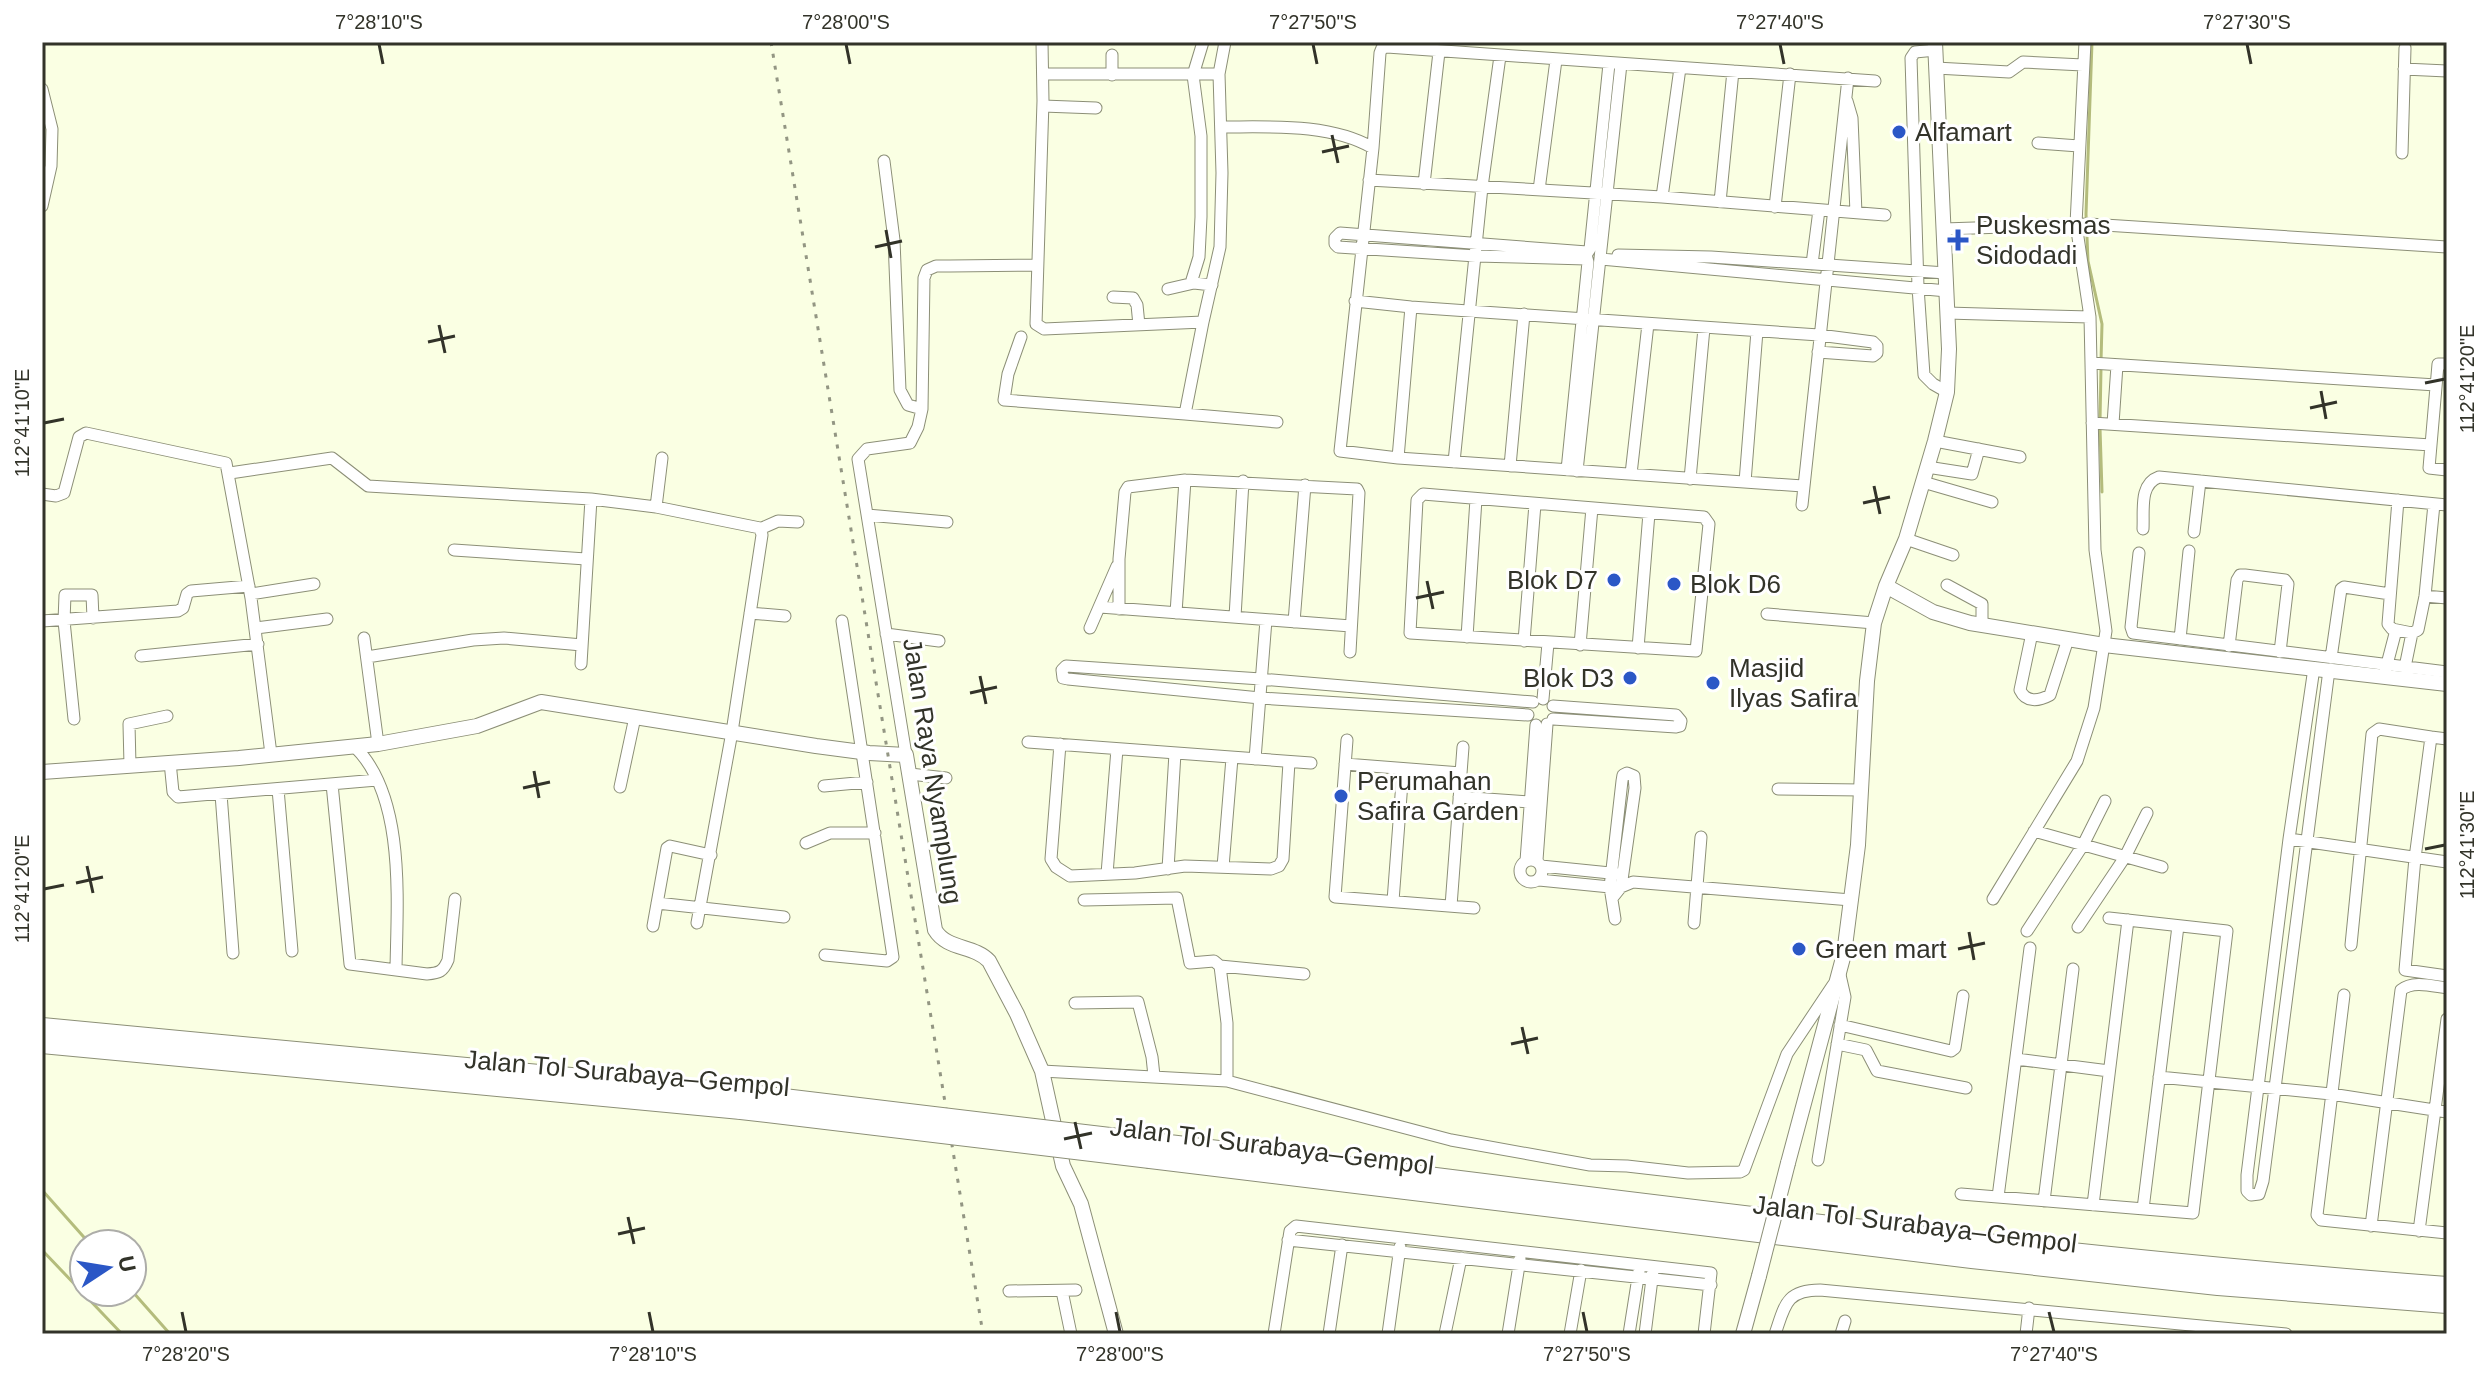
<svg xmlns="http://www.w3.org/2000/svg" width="2489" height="1376" font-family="Helvetica,sans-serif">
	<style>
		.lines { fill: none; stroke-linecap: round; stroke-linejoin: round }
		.stream { stroke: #b4bc7c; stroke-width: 3 }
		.minor-casing { stroke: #8c8f77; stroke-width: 13 }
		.tertiary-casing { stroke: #8c8f77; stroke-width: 16 }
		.motorway-casing { stroke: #8c8f77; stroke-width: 22 }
		.minor { stroke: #fff; stroke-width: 11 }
		.tertiary { stroke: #fff; stroke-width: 14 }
		.motorway { stroke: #fff; stroke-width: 20 }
		.rail { stroke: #939683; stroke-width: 3; stroke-dasharray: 4 8; stroke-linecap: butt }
		.tertiary-bridge-casing { stroke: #8c8f77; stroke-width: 16; stroke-linecap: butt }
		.motorway-bridge-casing { stroke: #8c8f77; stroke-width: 22; stroke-linecap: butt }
		.tertiary-bridge { stroke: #fff; stroke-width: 14 }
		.motorway-bridge { stroke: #fff; stroke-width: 20 }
		.ticks { fill: none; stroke: #323329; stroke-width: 3 }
		.poi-dot { fill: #2b57c6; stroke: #fff; stroke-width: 3 }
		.labels { text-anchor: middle; stroke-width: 6; stroke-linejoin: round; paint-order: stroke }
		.poi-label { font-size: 26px; fill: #323329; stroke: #fff; text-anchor: start }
		.street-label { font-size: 26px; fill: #323329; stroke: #fff }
		.neatline { fill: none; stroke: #323329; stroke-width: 3 }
		.ticks-label { font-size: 20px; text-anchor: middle; fill: #323329 }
	</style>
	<rect width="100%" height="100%" fill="#faffe3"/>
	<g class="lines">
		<path class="stream" d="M2092,42L2086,214L2088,261L2102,324L2101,361
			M2100,421L2101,368
			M2100,428L2102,492
			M42,1190L90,1244
			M42,1250L122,1334
			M132,1291L170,1334"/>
		<g class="minor-casing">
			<path id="minor" d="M1042,42L1043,101L1036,324L1044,329L1203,322L1220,247L1222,173L1219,74L1225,42
				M1936,50L1915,52L1911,58L1918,287L1924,375L1933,384L1947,392
				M1112,55V75
				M1936,68L2009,72L2023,62L2083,65
				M2404,69L2447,71
				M1044,74H1219
				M42,89L52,129L51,166L42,206
				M1847,101L1852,118L1856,213
				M1043,106L1096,108
				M1222,127C1270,127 1330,123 1373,148
				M2038,143L2079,146
				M2402,153L2405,48
				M884,161L894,240L900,390L908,405L922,409
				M1369,180L1662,197L1885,215
				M1424,184L1439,52
				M1539,190L1556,60
				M1662,197L1680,68
				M1720,202L1733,71
				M1775,207L1790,74
				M1944,229L2089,224L2447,247
				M1618,255L1711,257L1946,273
				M1586,259L1476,256L1338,247L1335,244V238L1340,233L1587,252
				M1601,259L1947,291
				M1812,264L1819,210
				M1191,283L1199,257L1201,217V136L1193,75L1203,42
				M1168,289L1194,283L1212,285
				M1113,297L1133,298L1137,305L1139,325
				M1355,301L1411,307L1819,335L1873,342L1877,346V353L1873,356L1818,352
				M1947,313L2090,317
				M1021,337L1008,374L1004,400L1185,414L1203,322
				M2091,363L2436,385
				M2447,364H2438L2429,468L2447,470
				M1185,414L1277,422
				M2092,423L2431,445
				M2113,424L2117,365
				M1935,441L2020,457
				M1398,458L1411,307
				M1454,462L1482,187L1500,56
				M1510,466L1524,314
				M1927,467L1972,474L1979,449
				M1567,470L1588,262L1586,255L1590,249L1609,64
				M1577,471L1621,64
				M230,473L332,458L368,486L591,499L656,507L760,528L762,535L732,732L697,923
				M1631,474L1648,324
				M1690,479L1704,328
				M1745,482L1757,331
				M1923,482L1992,502
				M1803,486L1398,458L1340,451L1373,148L1380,53L1382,48L1387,47L1875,81
				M42,494L56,496L64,493L79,437L86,433L226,463L251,598L271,754
				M1423,494L1704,517L1709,524L1696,651L1410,633L1417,500Z
				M2398,500L2388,624L2392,629L2412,633L2418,630L2425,596L2434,504
				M1802,505L1848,78
				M656,507L662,458
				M867,515L947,522
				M760,529L778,521L798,522
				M2143,529C2144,510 2139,484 2159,477L2447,505
				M2194,532L2200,481
				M1906,539L1953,555
				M454,550L586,559
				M2139,553L2131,627L2133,633L2447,672
				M1947,585L1982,604V624
				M251,594L314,584
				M2425,596L2447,598
				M1100,607L1351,626
				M1119,609V559L1125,492L1128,487L1185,480L1357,489L1359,493L1350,652
				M750,613L785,616
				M1176,613L1185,480
				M1767,614L1874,623
				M1235,617L1243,481
				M42,621L178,611L183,608L187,594L191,591L249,586
				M1294,622L1305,485
				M256,628L327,619
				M1090,628L1117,566
				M2032,633L2020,690C2026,703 2039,701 2050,695L2068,639
				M886,634L939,641
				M1467,637L1476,499
				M364,638L378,744
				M2180,639L2189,551
				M1524,641L1535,504
				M1580,645L1592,508
				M2229,646L2237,580L2240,575H2245L2285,580L2288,584L2280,652
				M1638,648L1649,513
				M141,656L258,644
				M367,657L473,640L504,638L582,645
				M2331,658L2341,589L2344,587L2390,594
				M581,664L591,499
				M2314,668L2289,839L2247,1175V1191L2251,1195L2259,1194L2263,1181L2329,670
				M2385,672L2396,630
				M2404,672L2412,633
				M1543,699L1548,643
				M1528,715L1260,698L1068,679L1063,678L1062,670L1066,666L1261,679L1533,702
				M74,719L64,621L65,595H92L93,618
				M1553,719L1676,727L1680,726L1681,721L1676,715L1553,706
				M2431,737L2447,739
				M1347,740L1335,897L1474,908
				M1028,742L1311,763
				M1060,744L1051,859L1056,867L1070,876L1135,873L1185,866L1271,869L1279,866L1283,859L1289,762
				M355,747C406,797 397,903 396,969
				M906,755L858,459L867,449L910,443L918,427L922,409L924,278L927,270L936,266H950L1037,265
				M1255,759L1266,620
				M170,762L173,792L178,797L377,780
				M1345,764L1461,773
				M130,765L129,724L167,716
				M910,774L946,778
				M332,784L350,964L427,974C439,973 443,972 448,960L455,899
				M824,786L867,782
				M620,787L635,717
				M278,789L292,951
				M1778,789L1862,790
				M221,794L233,953
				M1459,797L1528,802
				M2034,831L2162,867
				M2289,839L2447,862
				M806,843L830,833H875
				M1520 871a11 11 0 1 1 22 0a11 11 0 1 1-22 0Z
				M1537,860L1547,724
				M1526,861L1536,725
				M1541,866L1620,874
				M1223,867L1232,758
				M1168,869L1175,753
				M1107,874L1117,749
				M1539,880L1610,887H1621L1633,882L1851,900
				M1613,897L1621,887L1635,788L1634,776L1627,773L1623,775L1622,781L1610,887L1615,919
				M1993,899L2077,761L2094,708L2106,631L2095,550L2090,317L2076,224L2085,42
				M1084,900L1177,898L1190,963L1214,961L1220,966L1304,974
				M1393,901L1403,769
				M657,903L784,917
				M1451,906L1463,747
				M1694,923L1701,837
				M653,926L667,848L670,846L711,855
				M2078,927L2125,857L2147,813
				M2027,931L2083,845L2105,801
				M2351,945L2372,734L2379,729L2431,737L2415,858L2405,970L2447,976
				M825,955L887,961L893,957L842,621
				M1220,966L1227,1023V1081
				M2344,995L2317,1215L2321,1220L2447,1233
				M1075,1003L1138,1002L1152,1057L1154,1076
				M1840,1025L1951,1051L1955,1048L1963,996
				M1837,1044L1866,1050L1877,1071L1966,1088
				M2016,1059L2109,1071
				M1042,1071L1227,1081L1451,1140L1590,1165L1627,1166L1688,1173L1740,1172L1744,1170L1787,1054L1833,985
				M2159,1077L2331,1094L2447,1112
				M1818,1160L1845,997L1840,975
				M1961,1194L2193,1213L2227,931L2109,918
				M1998,1197L2030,948
				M2044,1201L2073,969
				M2093,1205L2128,920
				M2143,1209L2178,926
				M2371,1226L2401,990C2413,980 2432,986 2447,988
				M2419,1231L2447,1019
				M1288,1240L1711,1285
				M1009,1291L1076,1290
				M1062,1291L1071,1334
				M1274,1334L1290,1231L1296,1226L1711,1273L1704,1334
				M1329,1334L1342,1245
				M1388,1334L1400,1247
				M1445,1334L1461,1258
				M1508,1334L1520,1259
				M1570,1334L1581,1270
				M1629,1334L1639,1271
				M1645,1334L1653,1271
				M1775,1334C1785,1305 1786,1290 1820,1290L2286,1334
				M1841,1334L1845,1321
				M2026,1334L2029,1308"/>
		</g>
		<g class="tertiary-casing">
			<path id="tertiary" d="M1886,586L1933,612L1970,623L2104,645L2447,684
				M42,772L239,758L378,744L477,726L541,702L816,746L869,753L906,755L935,930C947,950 974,945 989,961L1017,1014L1042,1071L1063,1166L1081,1204L1116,1334
				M1788,1163L1844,954L1858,845L1867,681L1874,623L1886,586L1906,539L1935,441L1947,392L1949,349L1935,42
				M1743,1334L1759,1276"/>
		</g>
		<g class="motorway-casing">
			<path id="motorway" d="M42,1028L742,1094
				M42,1043L741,1109
				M1152,1143C1583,1195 2014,1255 2447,1287
				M1150,1158L1972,1258L2218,1285L2447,1303"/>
		</g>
		<use href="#minor" class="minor"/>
		<use href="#tertiary" class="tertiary"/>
		<use href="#motorway" class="motorway"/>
		<path class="rail" d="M771,42L983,1334"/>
		<g class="tertiary-bridge-casing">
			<path id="tertiary-bridge" d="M1759,1276L1788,1163"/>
		</g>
		<g class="motorway-bridge-casing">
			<path id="motorway-bridge" d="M742,1094L1152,1143
				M741,1109L1150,1158"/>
		</g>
		<use href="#tertiary-bridge" class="tertiary-bridge"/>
		<use href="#motorway-bridge" class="motorway-bridge"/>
	</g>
	<path class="ticks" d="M379,44L383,64M846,44L850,64M1313,44L1317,64M1780,44L1784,64M2247,44L2251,64M1332,135L1338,163M1322,152L1349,146M886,230L891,258M875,247L902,241M439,325L445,353M428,342L455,336M2425,383L2445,379M2321,391L2326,419M2310,408L2337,402M44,423L64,419M1874,486L1880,514M1863,503L1890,497M1427,581L1433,609M1416,598L1444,592M980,676L986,704M970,693L997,687M534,771L539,798M523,788L550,782M2425,849L2445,845M87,866L93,893M76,883L103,877M44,889L64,885M1969,932L1974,960M1958,949L1985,943M1522,1027L1528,1054M1511,1044L1538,1038M1075,1122L1081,1149M1064,1139L1092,1133M628,1217L634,1244M618,1234L645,1228M182,1312L186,1332M649,1312L653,1332M1116,1312L1120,1332M1583,1312L1587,1332M2049,1312L2054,1332"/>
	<g class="poi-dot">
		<circle cx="1899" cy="132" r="8"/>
		<path d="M1954 228h8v8h8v8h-8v8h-8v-8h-8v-8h8z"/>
		<circle cx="1614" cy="580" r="8"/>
		<circle cx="1674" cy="584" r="8"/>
		<circle cx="1630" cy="678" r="8"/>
		<circle cx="1713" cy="683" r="8"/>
		<circle cx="1341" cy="796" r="8"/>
		<circle cx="1799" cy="949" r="8"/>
	</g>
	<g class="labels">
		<g class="poi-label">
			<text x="1915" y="141">Alfamart</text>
			<text x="1976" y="234">Puskesmas<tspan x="1976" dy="30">Sidodadi</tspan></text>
			<text x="1598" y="589" text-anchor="end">Blok D7</text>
			<text x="1690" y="593">Blok D6</text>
			<text x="1729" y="677">Masjid<tspan x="1729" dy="30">Ilyas Safira</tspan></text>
			<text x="1614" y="687" text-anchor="end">Blok D3</text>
			<text x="1357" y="790">Perumahan<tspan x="1357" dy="30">Safira Garden</tspan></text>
			<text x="1815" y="958">Green mart</text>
		</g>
		<g class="street-label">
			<text transform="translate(933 771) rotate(81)" y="9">Jalan Raya Nyamplung</text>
			<text transform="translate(627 1073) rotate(5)" y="9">Jalan Tol Surabaya–Gempol</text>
			<text transform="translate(1272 1146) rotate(7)" y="9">Jalan Tol Surabaya–Gempol</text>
			<text transform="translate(1915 1224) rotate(7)" y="9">Jalan Tol Surabaya–Gempol</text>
		</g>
	</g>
	<rect width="2489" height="1376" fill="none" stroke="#ffffff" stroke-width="88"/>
	<g transform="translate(108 1268) rotate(78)"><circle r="38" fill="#ffffff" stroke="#adada9" stroke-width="2"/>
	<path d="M0-6L14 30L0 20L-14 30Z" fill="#2b57c6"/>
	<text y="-12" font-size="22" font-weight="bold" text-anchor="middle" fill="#323329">U</text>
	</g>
	<rect x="44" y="44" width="2401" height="1288" class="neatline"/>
	<g class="ticks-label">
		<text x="379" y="29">7°28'10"S</text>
		<text x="846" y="29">7°28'00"S</text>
		<text x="1313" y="29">7°27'50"S</text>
		<text x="1780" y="29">7°27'40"S</text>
		<text x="2247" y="29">7°27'30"S</text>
		<text transform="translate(2467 379) rotate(-90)" y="7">112°41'20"E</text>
		<text transform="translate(22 423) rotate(-90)" y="7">112°41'10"E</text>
		<text transform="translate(2467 845) rotate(-90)" y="7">112°41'30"E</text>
		<text transform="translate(22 889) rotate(-90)" y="7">112°41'20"E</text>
		<text x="186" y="1361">7°28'20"S</text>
		<text x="653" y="1361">7°28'10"S</text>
		<text x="1120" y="1361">7°28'00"S</text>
		<text x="1587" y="1361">7°27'50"S</text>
		<text x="2054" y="1361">7°27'40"S</text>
	</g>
</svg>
